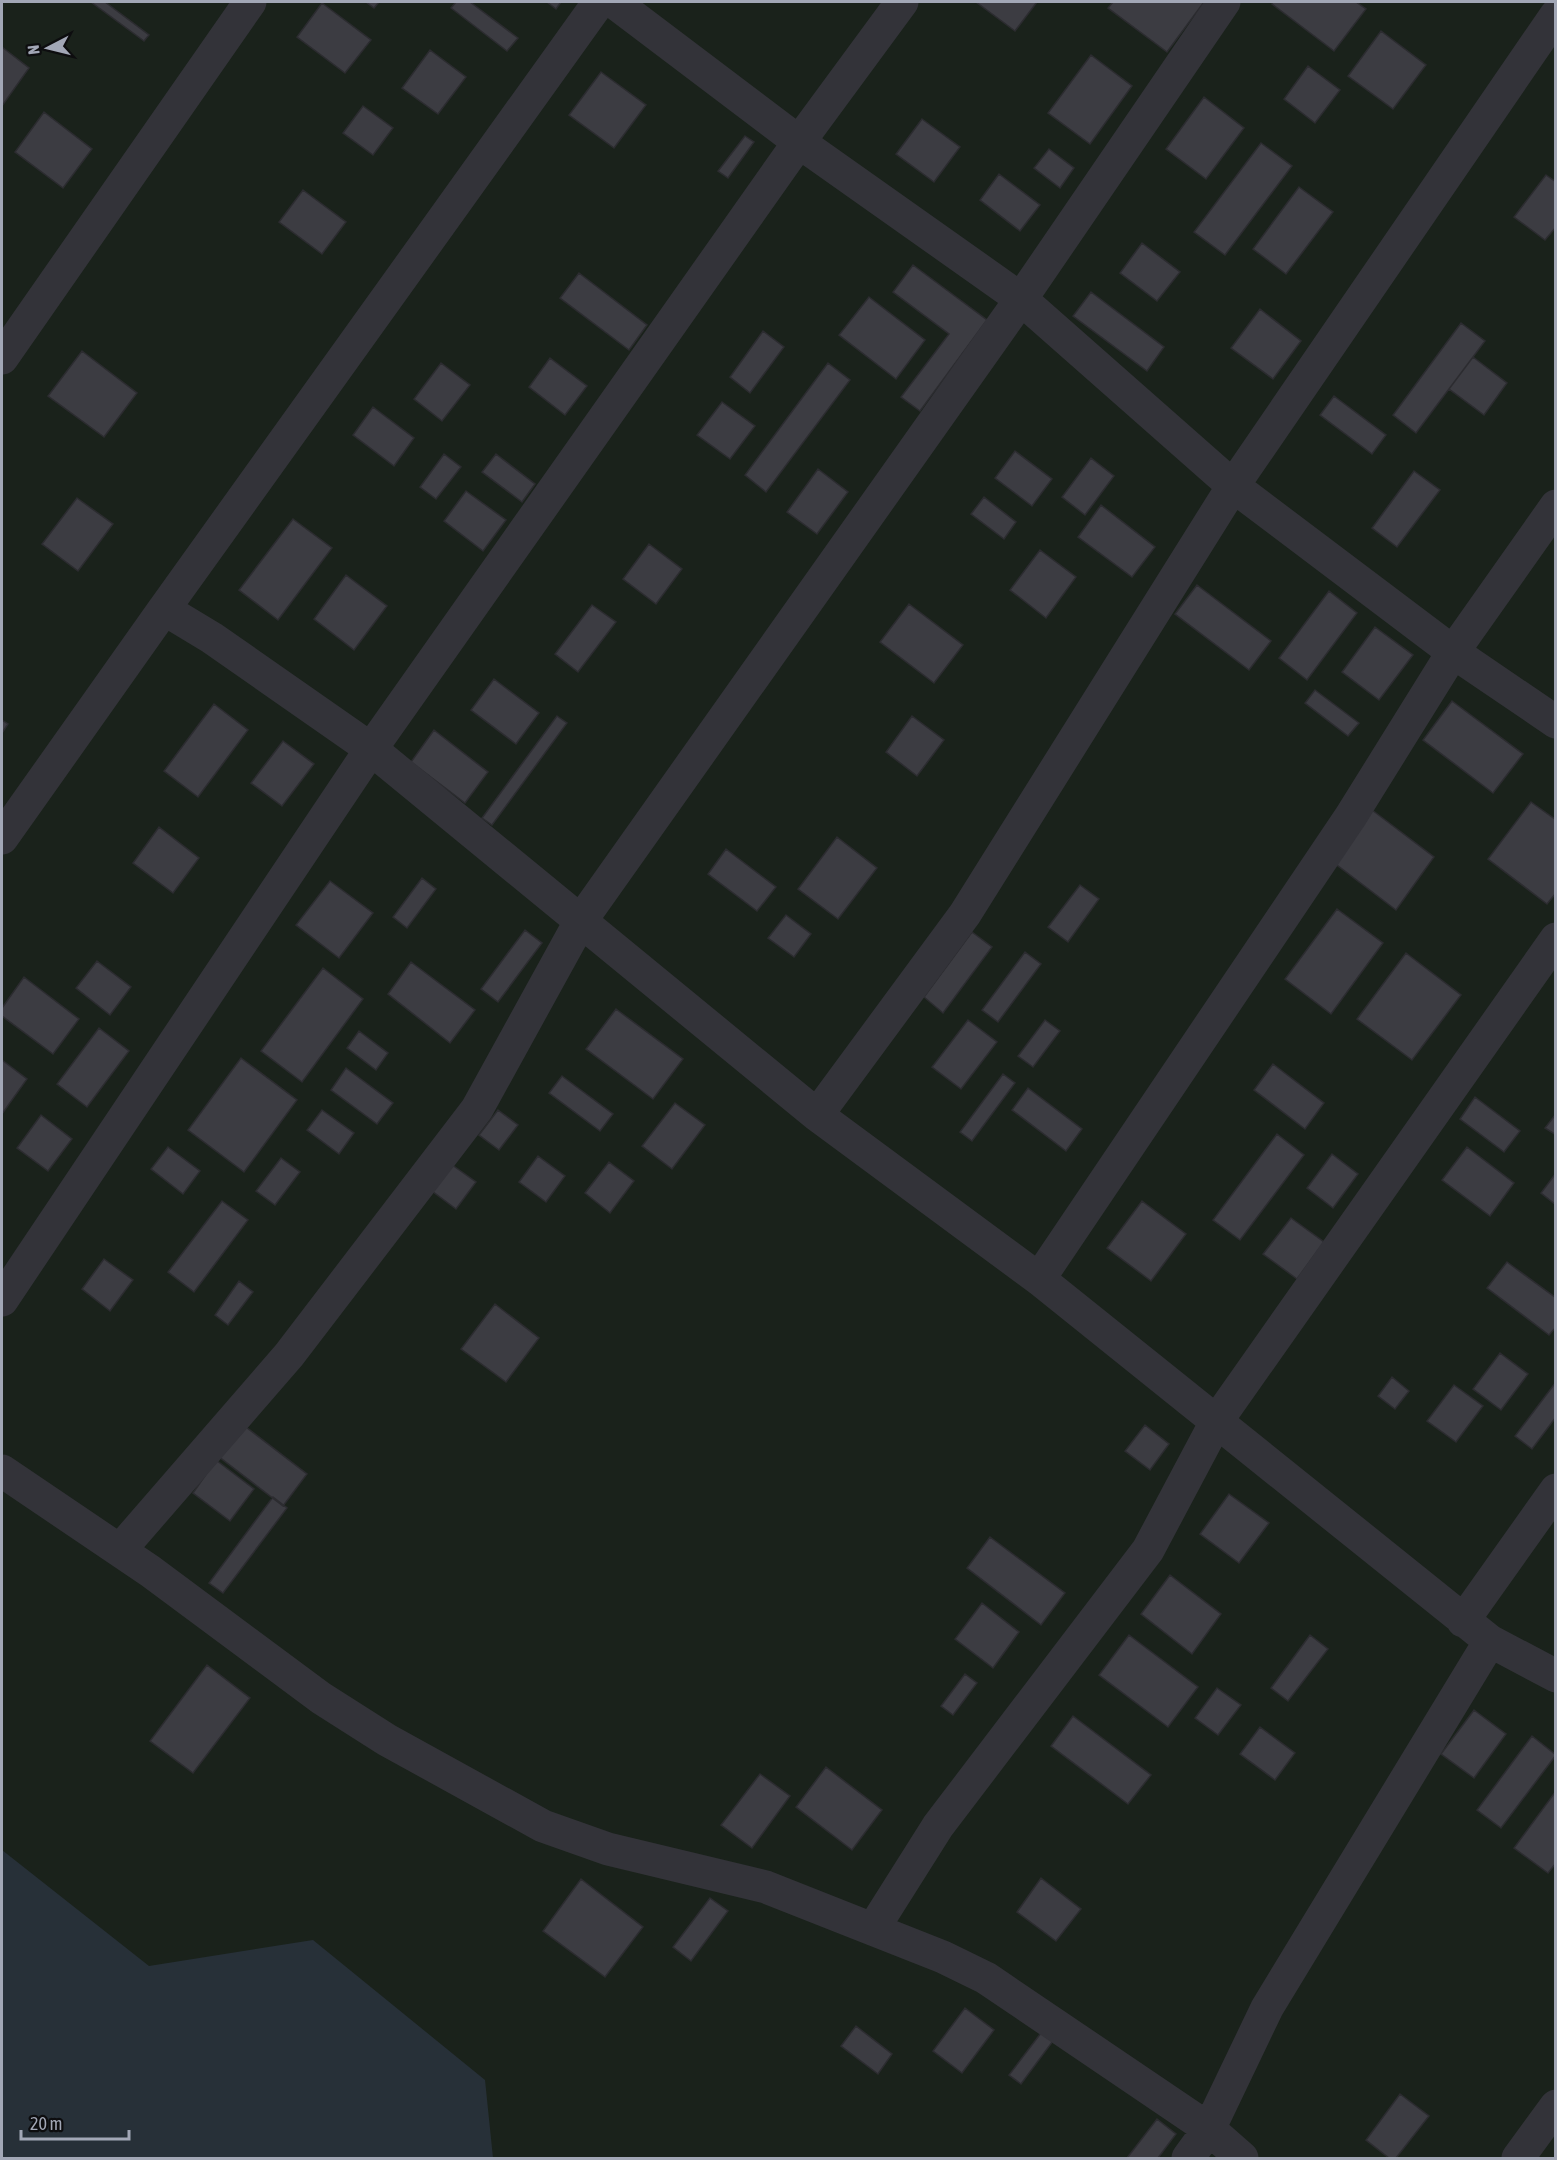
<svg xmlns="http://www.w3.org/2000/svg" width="1557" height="2160" font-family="'Asap Condensed',sans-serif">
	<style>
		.green { fill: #1a221b }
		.water { fill: #273038 }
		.building { fill: #3c3c42; stroke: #2c2c30; stroke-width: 1.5 }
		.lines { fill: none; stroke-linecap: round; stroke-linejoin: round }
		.minor { stroke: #333339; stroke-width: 33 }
	</style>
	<rect width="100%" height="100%" fill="#121214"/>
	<path class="green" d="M2,2H1555V2158H2Z"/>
	<path class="water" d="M2,1850L149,1966L313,1940L485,2080L493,2158H2Z"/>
	<path class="building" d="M91,2H105L149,35L144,41Z
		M366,2H379L374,8Z
		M456,2H470L518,38L507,51L451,8Z
		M547,2H561L556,9Z
		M976,2H1037L1015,31Z
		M1113,2H1204L1167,52L1108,8Z
		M1273,2H1356L1366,9L1334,51L1272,4Z
		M322,3L371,40L345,73L297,37Z
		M1381,31L1426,65L1393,109L1348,76Z
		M2,47L29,68L2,106Z
		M430,50L466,77L438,114L402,88Z
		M1091,55L1132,86L1090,144L1048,113Z
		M1308,66L1340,90L1315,123L1284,99Z
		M601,72L646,105L614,148L569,115Z
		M1204,97L1244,128L1206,179L1166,149Z
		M363,106L393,128L373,155L343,133Z
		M44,112L92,149L63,188L15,152Z
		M922,119L960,147L934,182L896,154Z
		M745,136L754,142L728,178L718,171Z
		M1261,143L1292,166L1225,255L1194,232Z
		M1049,149L1074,168L1060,188L1034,168Z
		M999,174L1040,205L1020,231L980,200Z
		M1546,175L1556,182V227L1545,240L1514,217Z
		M1299,187L1333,212L1286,274L1253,249Z
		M303,190L346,222L322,254L279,222Z
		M1142,243L1180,272L1157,301L1120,273Z
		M913,265L987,320L920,411L901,397L949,334L893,292Z
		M579,273L647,325L629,350L560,298Z
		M1091,292L1164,347L1147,371L1073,316Z
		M869,297L925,340L896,379L839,335Z
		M1260,309L1301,341L1273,379L1231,348Z
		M1461,323L1485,341L1416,433L1393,415Z
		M763,331L784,347L750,393L730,377Z
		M82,351L137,393L104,437L48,396Z
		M1473,357L1507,383L1484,415L1449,389Z
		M550,358L587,386L565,415L529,387Z
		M441,363L470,385L442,421L414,399Z
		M828,363L850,380L766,492L745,475Z
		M1334,396L1386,435L1372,454L1320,415Z
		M722,402L755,426L730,459L697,435Z
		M373,407L414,438L394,466L353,435Z
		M1015,451L1052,479L1032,506L995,478Z
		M444,454L461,467L436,499L420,487Z
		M496,454L535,484L522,502L482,472Z
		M1091,458L1114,476L1085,515L1062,497Z
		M818,469L848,492L817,534L787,512Z
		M1414,471L1440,490L1397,547L1372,528Z
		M466,491L506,520L483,551L444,521Z
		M984,497L1016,522L1004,539L971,514Z
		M77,498L113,524L78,571L42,544Z
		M1101,505L1155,547L1132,577L1078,537Z
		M293,519L332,548L278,620L239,590Z
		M649,544L682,569L656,604L623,579Z
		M1040,550L1076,577L1046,618L1010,590Z
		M346,575L387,606L354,650L314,619Z
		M1197,585L1271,641L1249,670L1175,614Z
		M1329,591L1357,613L1307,680L1279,658Z
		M909,604L963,645L934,683L880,642Z
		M592,605L616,622L578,672L555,654Z
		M1375,627L1413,655L1379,700L1342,672Z
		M494,679L539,713L516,744L471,710Z
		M1315,690L1359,723L1348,736L1305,703Z
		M1452,701L1523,754L1493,793L1423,740Z
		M214,704L248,730L198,797L164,771Z
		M557,716L567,723L492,825L482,818Z
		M912,716L944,740L917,776L886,752Z
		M2,720L8,724L2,733Z
		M434,730L488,772L465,803L411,762Z
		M283,741L314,764L282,806L251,783Z
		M1531,802L1556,820V893L1547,904L1488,859Z
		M1372,810L1434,857L1396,910L1333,862Z
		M159,827L199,858L173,893L133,863Z
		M837,837L877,868L838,919L798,889Z
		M726,849L776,887L757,911L708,874Z
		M422,878L436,889L407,928L393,917Z
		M330,881L373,913L339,958L296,925Z
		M1080,885L1099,899L1068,942L1048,927Z
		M1337,909L1383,943L1331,1014L1285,979Z
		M786,915L811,934L794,957L768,938Z
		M525,930L542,943L498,1002L481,989Z
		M972,932L992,947L943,1013L924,997Z
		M1025,952L1041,964L998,1022L982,1010Z
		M1406,953L1461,995L1412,1060L1357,1019Z
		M97,961L131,987L110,1015L76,988Z
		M411,962L475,1010L450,1043L388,994Z
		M323,968L363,999L302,1082L261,1051Z
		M24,977L79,1019L53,1054L2,1016V1008Z
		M616,1009L683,1059L653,1099L586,1049Z
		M968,1020L997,1042L961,1089L932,1067Z
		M1045,1020L1060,1031L1033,1067L1018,1056Z
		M99,1028L129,1051L87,1107L57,1084Z
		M359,1031L388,1053L376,1070L347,1048Z
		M241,1058L297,1100L244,1172L188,1130Z
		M2,1060L27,1079L2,1114Z
		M1273,1064L1324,1103L1305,1129L1254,1090Z
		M346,1068L393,1103L377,1124L331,1090Z
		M1003,1074L1015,1083L972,1141L960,1132Z
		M562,1076L613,1114L600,1131L549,1093Z
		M1028,1088L1082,1129L1066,1151L1012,1110Z
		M1475,1097L1520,1131L1504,1152L1460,1119Z
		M675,1103L705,1125L672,1169L642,1146Z
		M322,1110L354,1133L339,1154L307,1130Z
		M498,1110L518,1125L499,1150L479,1135Z
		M1556,1114V1135L1545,1128Z
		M41,1115L72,1139L48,1171L17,1148Z
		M1277,1134L1304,1155L1240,1240L1213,1220Z
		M168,1147L200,1171L183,1194L151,1169Z
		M1467,1147L1514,1183L1490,1216L1442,1180Z
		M1332,1154L1358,1174L1333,1208L1307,1188Z
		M538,1156L565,1176L546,1202L519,1182Z
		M281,1158L300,1172L275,1205L256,1191Z
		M448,1162L476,1182L456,1209L428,1188Z
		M609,1162L634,1181L610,1213L585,1193Z
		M1556,1173V1205L1541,1193Z
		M222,1201L248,1220L194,1292L168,1272Z
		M1142,1201L1186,1234L1151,1281L1107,1248Z
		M1291,1218L1324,1242L1297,1279L1263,1254Z
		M104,1259L133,1280L110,1311L82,1289Z
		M1507,1262L1556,1298V1327L1549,1335L1487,1288Z
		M239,1281L253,1292L228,1325L215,1315Z
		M495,1304L539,1338L506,1382L461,1349Z
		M1500,1353L1528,1374L1501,1410L1473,1389Z
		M1392,1377L1409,1391L1395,1409L1378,1396Z
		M1556,1382V1417L1532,1449L1515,1436Z
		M1454,1385L1483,1406L1456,1442L1427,1421Z
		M242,1424L307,1474L283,1506L218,1456Z
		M1145,1425L1169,1444L1150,1470L1125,1451Z
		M216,1460L254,1489L230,1521L193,1493Z
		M1229,1494L1269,1523L1239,1563L1200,1534Z
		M273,1497L287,1508L223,1593L209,1583Z
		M990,1537L1065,1593L1041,1625L967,1568Z
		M1170,1575L1221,1614L1192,1654L1141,1614Z
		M982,1603L1019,1632L993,1668L955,1639Z
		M1129,1635L1198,1687L1168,1727L1099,1675Z
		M1310,1635L1328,1649L1288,1701L1271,1688Z
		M207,1665L250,1698L193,1773L150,1741Z
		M965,1674L977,1683L953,1715L941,1706Z
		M1217,1688L1241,1705L1218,1735L1195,1718Z
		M1474,1710L1506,1734L1474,1778L1441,1754Z
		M1073,1716L1151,1775L1128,1804L1051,1746Z
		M1260,1727L1295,1753L1275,1780L1240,1754Z
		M1532,1736L1556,1755L1501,1828L1477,1810Z
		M826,1767L882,1810L852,1850L796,1807Z
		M760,1774L790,1796L752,1848L721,1825Z
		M1556,1791V1863L1548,1873L1514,1848Z
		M1041,1878L1081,1909L1056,1941L1017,1912Z
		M581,1879L643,1927L605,1977L543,1931Z
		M710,1898L728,1911L691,1961L673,1947Z
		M965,2008L994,2030L962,2073L933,2051Z
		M856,2026L892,2054L878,2074L841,2046Z
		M1041,2033L1053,2041L1021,2084L1009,2075Z
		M1400,2094L1429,2116L1396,2158H1389L1366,2140Z
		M1157,2119L1176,2134L1158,2158H1127Z"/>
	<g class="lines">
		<path class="minor" d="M614,2L799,142L1021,299L1233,486L1453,652L1556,722
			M2,358L250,2
			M164,609L599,2
			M2,838L164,609L212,638L371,749L817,1115L1039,1279L1490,1641L1556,1676
			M817,1115L965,914L1233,486L1556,15
			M1039,1279L1351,816L1453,652L1556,506
			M2,1300L371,749L799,142L902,2
			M2,1471L150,1571L321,1698L387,1740L543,1826L608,1849L766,1887L943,1957L986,1978L1209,2129L1242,2158
			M120,1550L289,1355L477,1109L580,922L1021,299L1224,2
			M1463,1621L1556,1490
			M873,1929L938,1826L1148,1550L1216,1422L1556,939
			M1188,2158L1209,2129L1267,2008L1490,1641
			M1518,2158L1556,2106"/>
	</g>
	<rect width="1557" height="2160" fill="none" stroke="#a2a7b6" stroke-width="6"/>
	<g transform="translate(48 48) rotate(263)" stroke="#0d0d0f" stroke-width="4.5" paint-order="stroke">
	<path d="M0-4.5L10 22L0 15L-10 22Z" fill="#a2a7b6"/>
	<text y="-9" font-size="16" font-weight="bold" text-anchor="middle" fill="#a2a7b6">N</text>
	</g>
	<path d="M21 2130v9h108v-9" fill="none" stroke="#a2a7b6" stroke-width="3"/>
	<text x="30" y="2130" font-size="18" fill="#a2a7b6" stroke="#0d0d0f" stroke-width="4.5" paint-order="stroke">20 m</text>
</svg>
